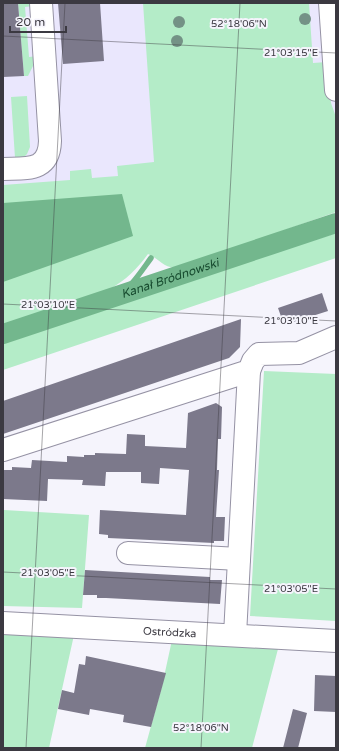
<svg xmlns="http://www.w3.org/2000/svg" width="339" height="751" font-family="'Varela Round',sans-serif">
	<style>
		.built { fill: #eae7fd }
		.green { fill: #b4ecc8 }
		.water { fill: #73b78d }
		.lines { fill: none; stroke-linecap: round; stroke-linejoin: round }
		.stream { stroke: #73b78d; stroke-width: 5.5 }
		.canal { stroke: #73b78d; stroke-width: 20 }
		.building { fill: #7c798b }
		.minor-casing { stroke: #9592a4; stroke-width: 24 }
		.minor { stroke: #fff; stroke-width: 22 }
		.tree { fill: #749286 }
		.ticks { fill: none; stroke: #3b3941; stroke-width: 1; stroke-opacity: 0.45 }
		.labels { text-anchor: middle; stroke-width: 4; stroke-linejoin: round; paint-order: stroke }
		.street-label { font-size: 11px; fill: #3b3941; stroke: #f5f4fc }
		.water-label { font-size: 12px; font-style: italic; fill: #174b2f; stroke: #f5f4fc }
		.ticks-label { font-size: 10px; text-anchor: middle; fill: #3b3941; stroke: #f5f4fc; stroke-width: 4; stroke-linejoin: round; paint-order: stroke }
	</style>
	<rect width="100%" height="100%" fill="#f5f4fc"/>
	<path class="built" d="M3,3H336V189L3,303Z"/>
	<path class="green" d="M18,3H34V6L25,7L29,57L38,56L28,76H24Z
		M143,3H309L313,63L327,62L331,103L336,117V212L180,267C165,270 161,260 148,254C137,269 126,280 110,289L3,325V185L70,180V171L91,169L92,178L118,176L117,166L154,162Z
		M27,96L30,147L27,154L21,160L15,158L11,97Z
		M336,233V258L3,370V341Z
		M264,371L336,374V621L250,616Z
		M4,510L89,515L82,608L3,606Z
		M3,633L74,635L49,748H3Z
		M172,640L278,649L252,748H145L162,686Z"/>
	<path class="water" d="M122,194L133,236L3,282V203Z"/>
	<g class="lines">
		<path class="stream" d="M115,297C131,288 140,273 151,258"/>
		<path class="canal" id="s1" d="M3,334L336,223"/>
	</g>
	<path class="building" d="M3,3H18L24,76L3,77Z
		M58,3H100L104,61L63,64Z
		M322,293L328,311L284,325L278,308Z
		M241,319L240,347L229,358L3,434V401Z
		M216,403L222,407L221,439H218L217,470H219L216,517H225L224,541H214V543L108,538V535L99,534L100,510L186,515L189,470L160,468L159,484L141,483V472H106L105,486L82,485L83,480L48,479L47,501L3,499V470H12V467L31,468L32,460L67,462V456L84,457V455H95V453L126,454L127,434L145,435V446L186,448L188,413Z
		M85,570L210,577V580H222L220,604L106,598H97V595H83Z
		M86,656L166,673L151,727L123,722L124,715L90,709L89,715L58,709L62,690L74,693L79,664L85,665Z
		M315,675L336,676V712L314,711Z
		M293,709L307,713L298,748H283Z"/>
	<g class="lines">
		<g class="minor-casing">
			<g id="minor">
				<path d="M330,3L336,90"/>
				<path d="M3,169C27,168 49,172 50,141L41,3"/>
				<path d="M3,450L249,371L253,361L259,354L299,353L336,337"/>
				<path d="M128,553L239,559"/>
				<path id="s2" d="M3,623L336,641"/>
				<path d="M235,635L249,371"/>
			</g>
		</g>
		<use href="#minor" class="minor"/>
	</g>
	<g class="tree">
		<circle cx="305" cy="19" r="6"/>
		<circle cx="179" cy="22" r="6"/>
		<circle cx="177" cy="41" r="6"/>
	</g>
	<path class="ticks" d="M3,36L336,53M3,304L336,321M3,572L336,589M26,748L65,3M201,748L240,3"/>
	<g class="labels">
		<g class="street-label">
			<text dy="4" stroke="none"><textPath href="#s2" startOffset="167">Ostródzka</textPath></text>
		</g>
		<g class="water-label">
			<text dy="4" stroke="none"><textPath href="#s1" startOffset="176">Kanał Bródnowski</textPath></text>
		</g>
	</g>
	<g class="ticks-label">
		<text x="239" y="27">52°18'06"N</text>
		<text x="291" y="56">21°03'15"E</text>
		<text x="48" y="308">21°03'10"E</text>
		<text x="291" y="324">21°03'10"E</text>
		<text x="48" y="576">21°03'05"E</text>
		<text x="291" y="592">21°03'05"E</text>
		<text x="201" y="731">52°18'06"N</text>
	</g>
	<rect width="339" height="751" fill="none" stroke="#3b3941" stroke-width="8"/>
	<path d="M10 26v6h56v-6" fill="none" stroke="#3b3941" stroke-width="2"/>
	<text x="16" y="26" font-size="12" fill="#3b3941" stroke="#f5f4fc" stroke-width="3" paint-order="stroke">20 m</text>
</svg>
